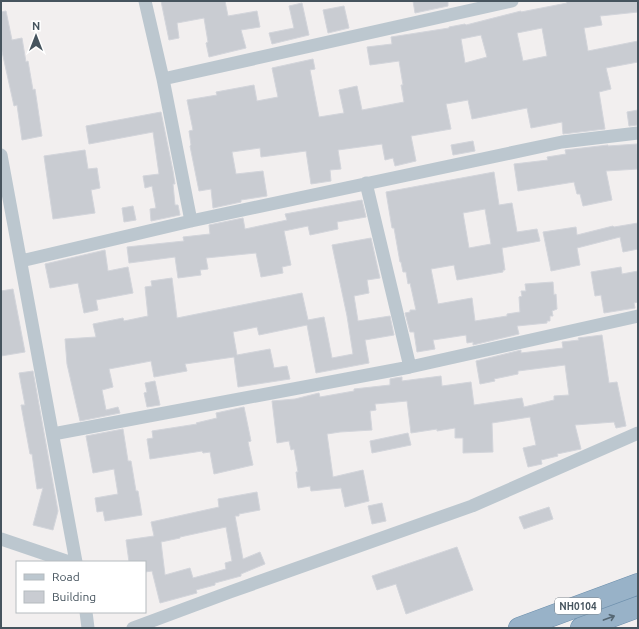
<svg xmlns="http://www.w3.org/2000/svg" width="639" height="629" font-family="Ubuntu,sans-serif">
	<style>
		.building { fill: #c9ccd2; stroke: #d3d5db; fill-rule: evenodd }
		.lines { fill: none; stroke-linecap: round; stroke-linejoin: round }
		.trunk-casing { stroke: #6e90ad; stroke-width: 22 }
		.minor { stroke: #bcc7cf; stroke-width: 13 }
		.trunk { stroke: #98b2c8; stroke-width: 21 }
		.oneway { stroke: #566773 }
		.labels { text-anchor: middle; stroke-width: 4; stroke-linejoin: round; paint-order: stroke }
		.shield { fill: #fff; stroke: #7e878e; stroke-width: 1 }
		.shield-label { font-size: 10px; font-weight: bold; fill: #46545e }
	</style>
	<rect width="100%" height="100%" fill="#f2efef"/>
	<path class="building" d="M161,1H225L228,16L257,11L260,27L241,30L246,48L209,57L206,43L208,42L204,18L177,23L179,38L169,40Z
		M413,1H448V6L415,13Z
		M566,1H638V12L600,16L602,25L584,28L588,51L638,41V62L606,68L611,89L599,92L605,129L563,134L562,122L531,128L527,108L472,119L468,100L446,104L451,129L411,136L416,161L395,166L393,158L385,160L382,144L338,150L341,169L330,170L331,181L311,184L306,151L261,157L260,148L232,152L236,174L263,171L267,196L241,200V202L213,208L211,189L199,191L190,146L191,145L189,131L193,130L187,100L217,95L216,92L254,85L257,101L278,97L272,68L313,59L315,69L310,70L319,117L344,113L339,90L357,86L362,110L404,102L401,85H403L399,61L370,65L367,47L392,44L391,37L449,28V27L465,24L466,25L521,11V12L567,3ZM542,28L547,56L523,61L517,33ZM481,35L487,57L465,63L461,39Z
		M302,3L309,35L272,44L269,33L294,28L289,6Z
		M344,6L349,28L328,33L323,10Z
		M6,11L12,40L22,38L26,62L28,61L33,90L35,89L42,136L22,140L17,105L14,106L1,47V12Z
		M638,110V125L629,126L627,112Z
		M161,112L173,171L175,184H173L175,205H178L180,215L151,221L150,209L156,208L152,186L145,188L143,176L159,174L153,132L89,144L86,126Z
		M473,141L475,151L453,155L451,145Z
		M637,144L638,169L606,171L612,200L583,206L580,194H577L574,182L518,191L514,164L548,160L547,157L566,154L565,150L608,145V146Z
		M85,150L88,169L97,168L100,188L91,190L95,213L53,219L44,156Z
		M494,172L499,205L512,203L517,232L537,229L540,241L502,248L505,270H503V272L457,280L454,265L431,269L438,304L472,298L475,321L507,316V314L520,312L519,297L522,296L521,291H526L525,284L553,282L554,295L556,294L557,309L552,311L553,316H550V321H547V323L517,326L519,334L473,345V342L467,343L466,335L433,340L435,349L417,352L414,332H410L405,313L410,312V310H416L410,283L408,284L406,272H403L401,262H400L394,228H392L386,192ZM485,209L491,244L469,248L463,213Z
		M362,200L366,217L337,222L338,229L310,235L308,226L284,231L291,265L282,267L283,273L261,277L256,253L206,258L208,269L200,270L201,275L178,278L175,257L129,263L127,247L184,241L183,237L210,234L209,225L243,218L245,229L287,220L285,214Z
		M133,206L136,220L124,222L122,208Z
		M638,223V249L623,252L620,237L577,248L580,265L551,271L543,232L576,227L577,235L613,226L614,227Z
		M371,238L380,278L367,280L369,293L354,296L358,321L390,316L394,335L365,340L369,363L316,373L307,325L259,335L257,327L233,332L237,355L270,349L274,368L287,366L290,379L238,387L234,357L185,364L187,371L154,377L151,361L109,369L113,387L102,390L106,410L118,407L120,413L80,421L67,364L65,339L96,337L93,324L123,318L124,321L148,316L145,287L152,286L151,281L172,278L177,318L302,293L308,320L324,317L332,358L353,354L347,316L332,245Z
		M105,250L108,271L128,267L133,293L96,300L98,310L84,313L78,283L50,288L45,264Z
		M621,267L622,274L638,271V302L634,303L635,308L604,313L601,295L595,296L591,272Z
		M13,289L25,352L1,356V291Z
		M602,335L609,383L617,382L626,426L616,428L614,422L575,425L581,449L557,454L558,456L541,460L542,464L528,467L523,448L536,445L530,417L492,423L493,452L463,453V438H455V428L437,431V429L411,433L407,401L375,404L376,410L370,411L372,430L340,432L327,434L333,477L363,470L369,501L345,507L341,488L311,491L310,486L298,488L296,472H298L294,449L291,450L289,441L277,443L272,401L295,399L319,393L320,397L354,391V389L390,385V379L395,378L402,377V381L441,376L442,386L471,382L474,405L522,398L524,407L554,400V396L569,395L565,365L518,371V374L494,379L495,381L480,384L476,361L521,350V353L563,348L562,342L579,340L578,338Z
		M33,371L58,511L53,530L33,525L43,488L37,489L32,454H30L21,405H25L19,373Z
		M155,381L160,405L147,407L144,393L147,392L145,383Z
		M244,407L251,441L248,442L253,465L214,474L210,452L203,453L202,451L150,459L147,439L153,438L152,431L197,424L196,423L217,418L216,413Z
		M123,429L128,461H131L136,491H138L142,515L105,521L103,511L97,512L95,498L118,494L114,469L93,473L86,436Z
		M408,433L411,445L372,453L370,441Z
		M257,492L260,510L239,514V516H235L243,559L260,552L265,564L241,574V576L215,583V585L196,590L197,593L160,603L152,571L145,572V562H129L126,540L154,536L151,522L219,507L218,499ZM226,527L232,561L225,563L226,569L193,578L190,568L165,575L161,542L180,538V537Z
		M382,503L386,521L372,524L368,506Z
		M549,507L553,519L524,529L519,517Z
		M457,547L473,590L406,614L396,584L377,590L372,576Z"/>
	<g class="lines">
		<g class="trunk-casing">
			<path id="trunk" d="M519,628L638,584
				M581,628L638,607"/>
		</g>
		<path class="minor" d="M145,1L163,79L191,221
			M163,79L512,1
			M1,155L76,562
			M366,183L410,367
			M21,261L191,221L562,142L638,133
			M53,434L410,367L638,316
			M1,539L69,562
			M86,612L88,628
			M133,628L230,592L472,506L638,433"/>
		<use href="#trunk" class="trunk"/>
	</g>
	<defs><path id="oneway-shaft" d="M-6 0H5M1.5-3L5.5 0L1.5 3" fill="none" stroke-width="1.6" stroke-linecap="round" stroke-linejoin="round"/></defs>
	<use class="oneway" href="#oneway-shaft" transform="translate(609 618) rotate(-20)"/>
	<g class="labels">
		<rect class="shield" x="555" y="598" width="46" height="16" rx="3"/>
		<g class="shield-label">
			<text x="578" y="610">NH0104</text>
		</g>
	</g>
	<rect width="639" height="629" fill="none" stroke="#46545e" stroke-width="4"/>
	<rect x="16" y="561" width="130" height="52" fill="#ffffff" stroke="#b5bbbf"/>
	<rect x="24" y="574" width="20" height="6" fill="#bcc7cf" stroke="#b5bbbf"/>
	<text x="52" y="581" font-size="12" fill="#46545e">Road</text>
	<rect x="24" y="591" width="20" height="12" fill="#c9ccd2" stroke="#b5bbbf"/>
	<text x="52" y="601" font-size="12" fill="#46545e">Building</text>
	<g transform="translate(36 36)" stroke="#ffffff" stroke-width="3" paint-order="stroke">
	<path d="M0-3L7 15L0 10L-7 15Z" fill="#46545e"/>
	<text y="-6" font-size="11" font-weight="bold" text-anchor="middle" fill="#46545e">N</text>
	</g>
</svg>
